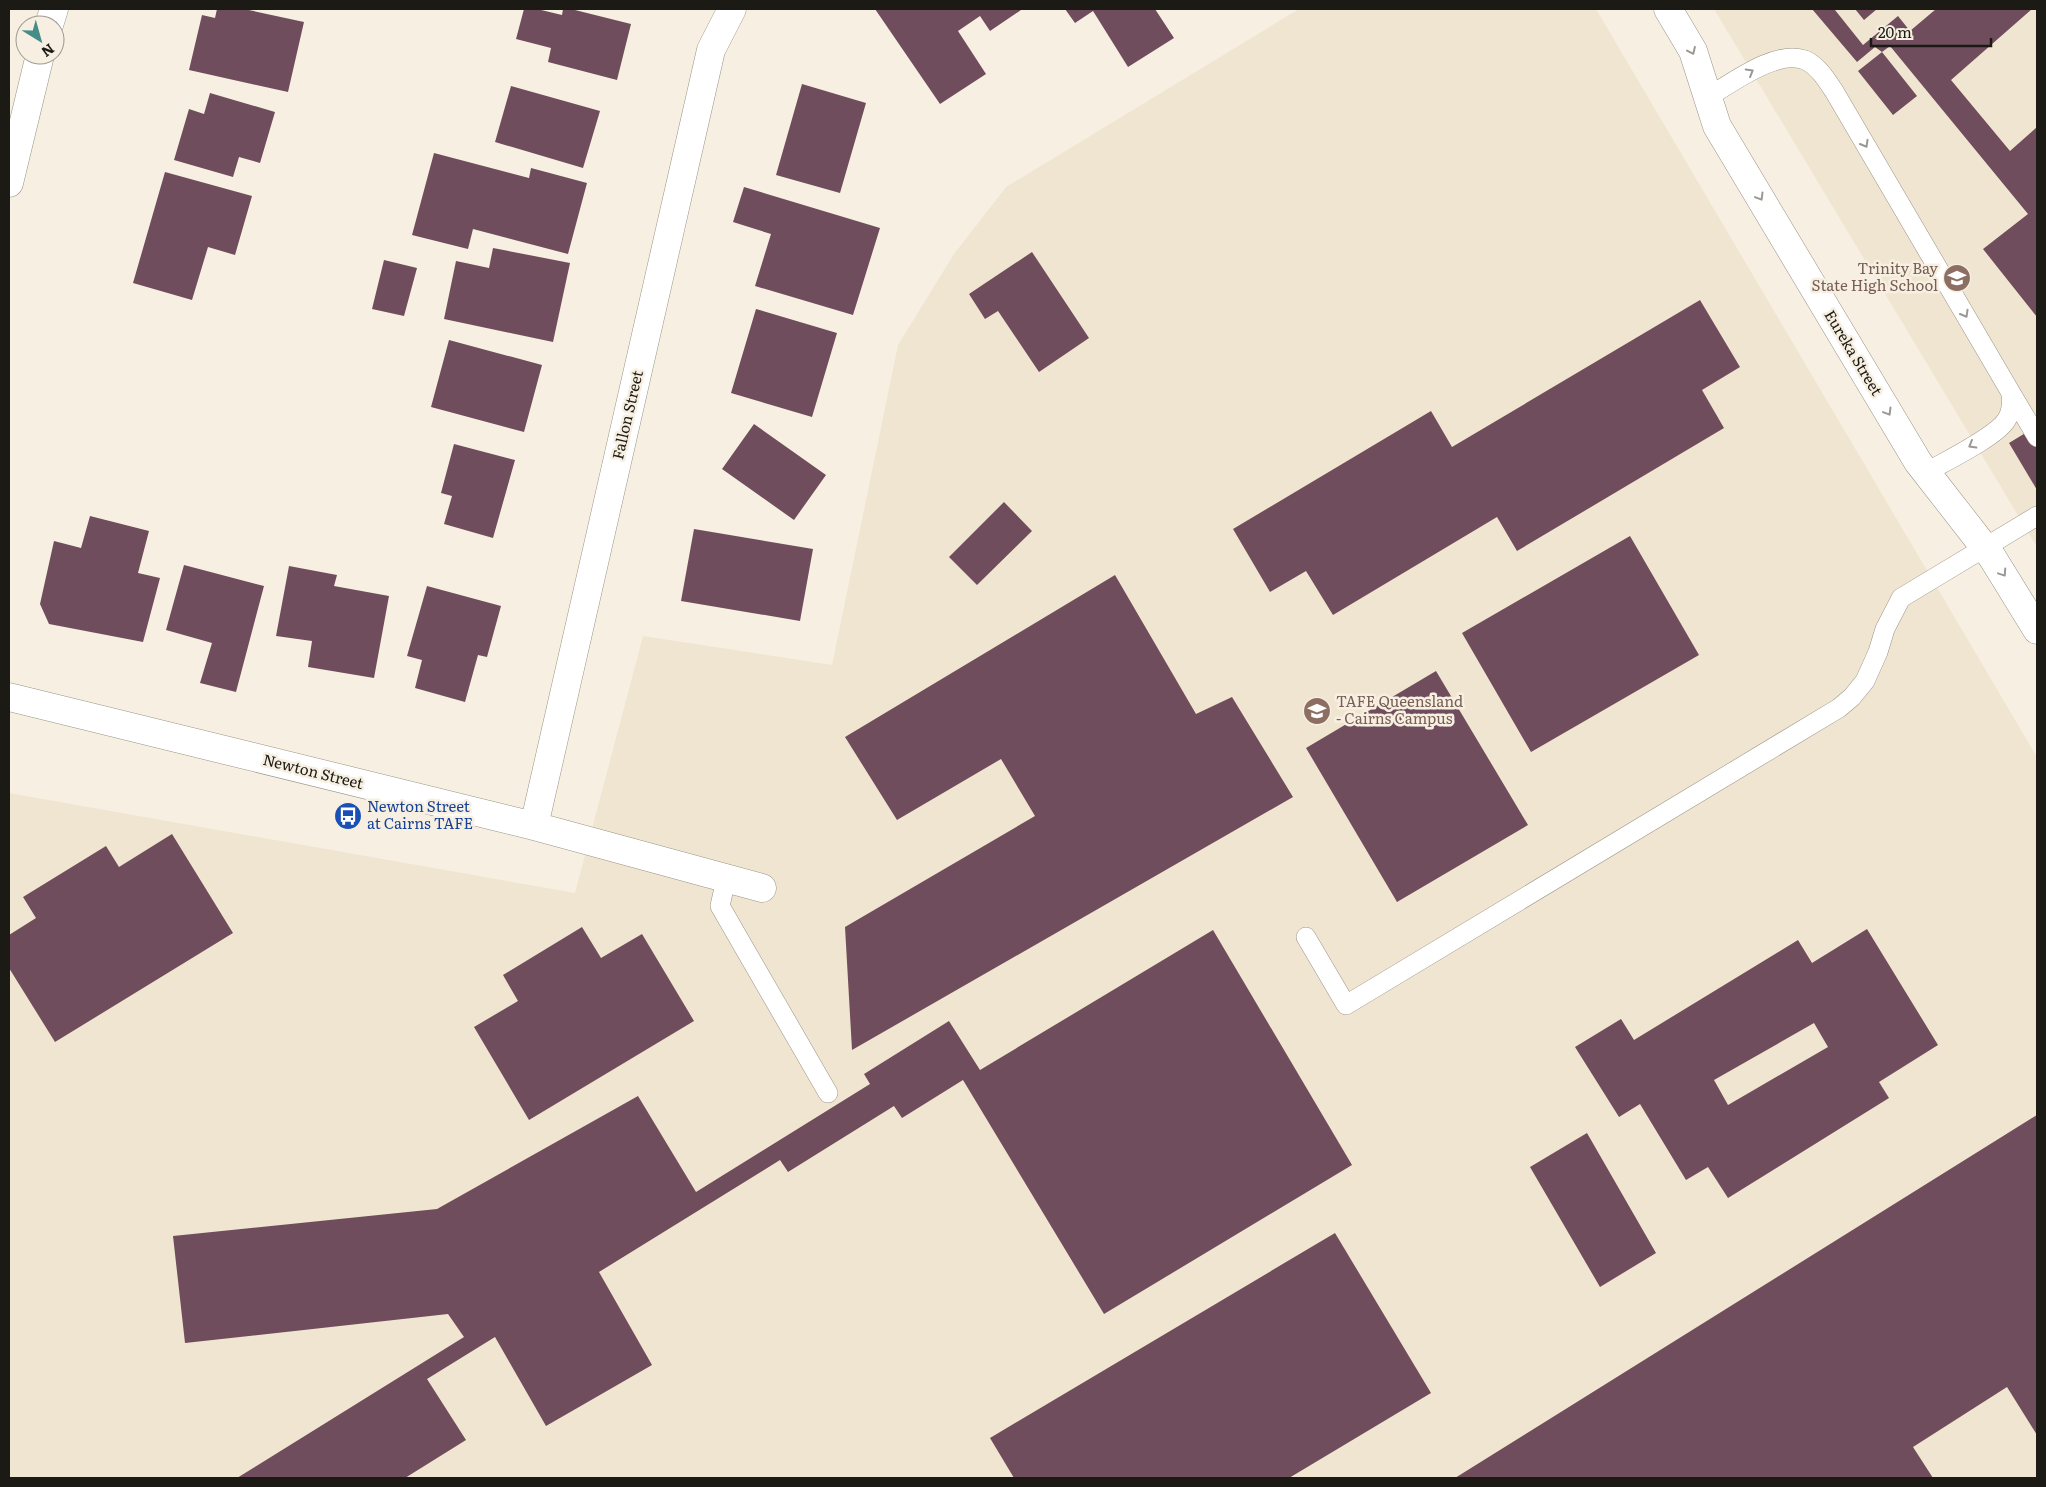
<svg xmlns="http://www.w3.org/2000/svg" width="2046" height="1487" font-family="Literata,serif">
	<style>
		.built { fill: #f0e5d0 }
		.building { fill: #704d5c; fill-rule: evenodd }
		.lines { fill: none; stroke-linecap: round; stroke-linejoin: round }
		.service-casing { stroke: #9a9487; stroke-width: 20 }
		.minor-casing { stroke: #9a9487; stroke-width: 29 }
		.tertiary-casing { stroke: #9a9487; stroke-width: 29 }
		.service { stroke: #fff; stroke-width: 19 }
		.minor { stroke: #fff; stroke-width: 28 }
		.tertiary { stroke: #fff; stroke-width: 28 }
		.oneway { stroke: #999896 }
		.labels { text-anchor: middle; stroke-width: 5; stroke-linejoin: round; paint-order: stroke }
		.education-label { font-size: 15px; fill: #785e54; stroke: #f7f0e2; text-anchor: end }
		.street-label { font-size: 15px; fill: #1c1a15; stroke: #f7f0e2 }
		.transit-label { font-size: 15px; fill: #164399; stroke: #f7f0e2; text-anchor: start }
	</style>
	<rect width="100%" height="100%" fill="#f7f0e2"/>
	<path class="built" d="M1299,9H1596L2037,757V1478H9V793L575,893L643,636L832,665L898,345L954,254L1006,187Z
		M1714,9H2037V547Z"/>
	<path class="building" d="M217,9H244L304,22L288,92L189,70L202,15L215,18Z
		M524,9H537L562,15L563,9H571L631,24L617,80L548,62L551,48L516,39Z
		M875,9H1020L1021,10L990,31L980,16L958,31L986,74L940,104Z
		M1065,9H1155L1174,38L1128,67L1093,11L1075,23Z
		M1812,9H1836L1835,10L1863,45L1898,16L1910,31L1936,9H2032L1951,80L2010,151L2037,127V317L1983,249L2028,214L1890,46L1882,52L1875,47L1857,62Z
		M1855,9H1877L1864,20Z
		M1882,52L1917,96L1893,115L1858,71Z
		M802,84L866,103L840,193L776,175Z
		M511,86L600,111L583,168L495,142Z
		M210,93L275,112L260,163L239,157L233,177L174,160L189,109L204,114Z
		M434,153L529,178L531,168L587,183L568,254L473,229L468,249L412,235Z
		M165,172L252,196L235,255L208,247L192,300L133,283Z
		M744,187L880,228L853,315L755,286L771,234L733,222Z
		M493,248L570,263L553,342L444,319L456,261L489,268Z
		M1032,252L1089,338L1039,372L998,311L985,319L969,294Z
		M384,260L417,268L404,316L372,309Z
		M1700,300L1740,367L1702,390L1724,428L1517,551L1497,517L1333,615L1306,571L1270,592L1233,529L1431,411L1452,447Z
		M756,309L837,333L812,417L731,393Z
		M449,340L542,365L524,432L431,407Z
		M754,424L826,475L794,520L722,469Z
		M2037,426V490L2009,443Z
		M454,444L515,460L493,538L444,524L452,496L441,493Z
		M1004,502L1032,531L977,585L949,557Z
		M90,516L149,531L138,573L160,578L143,642L49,624L40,604L54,541L81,548Z
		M694,529L813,549L800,621L681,601Z
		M1630,536L1699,655L1531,752L1462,633Z
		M184,565L264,586L236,692L200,683L212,643L166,630Z
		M289,566L337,575L334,586L389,596L374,678L308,667L312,641L276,636Z
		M1115,575L1196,714L1232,697L1293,797L852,1050L845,927L1035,816L1001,759L897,820L845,737Z
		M427,586L501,606L487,657L478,655L465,702L415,688L422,660L407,656Z
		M1436,671L1528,825L1397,902L1306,748Z
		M172,834L233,933L55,1042L9,968V935L36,918L23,897L106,846L119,867Z
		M582,927L601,958L642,934L694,1021L529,1120L474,1027L518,1001L503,975Z
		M1867,929L1938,1045L1879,1082L1889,1098L1728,1198L1708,1167L1686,1180L1640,1104L1619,1117L1575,1047L1621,1019L1634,1040L1798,940L1812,963ZM1814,1023L1828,1047L1728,1105L1714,1080Z
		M1213,930L1352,1165L1104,1314L963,1080L902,1118L894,1106L788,1172L780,1160L599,1272L652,1365L546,1426L495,1337L427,1379L466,1440L405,1478H237L464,1337L448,1314L185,1343L173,1236L437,1209L638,1096L696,1192L870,1084L864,1074L949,1021L980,1070Z
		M2037,1115V1435L2007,1387L1913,1447L1933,1478H1455Z
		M1587,1133L1656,1253L1600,1287L1530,1167Z
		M1335,1233L1431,1393L1289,1478H1014L990,1438Z"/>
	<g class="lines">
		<g class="service-casing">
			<path id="service" d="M1708,97C1732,83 1776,49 1805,60C1818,66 1826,79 1834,91L2011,393C2012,402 2012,411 2007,419C1998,436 1944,462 1925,473
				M2011,393L2037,437
				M726,879L720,906L828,1093
				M1306,937L1346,1005L1839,708L1852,697L1865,681L1878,652L1885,629L1901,598L2037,516"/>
		</g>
		<g class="minor-casing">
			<path id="minor" d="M1668,9L1693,51L1717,126L1918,462L1992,557L2037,630
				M9,697L534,826L762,888
				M534,826L711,50L732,9"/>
		</g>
		<g class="tertiary-casing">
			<path id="tertiary" d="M49,25L54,9
				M9,183L40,55"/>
		</g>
		<use href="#service" class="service"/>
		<use href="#minor" class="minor"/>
		<use href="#tertiary" class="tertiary"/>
	</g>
	<defs><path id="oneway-chevron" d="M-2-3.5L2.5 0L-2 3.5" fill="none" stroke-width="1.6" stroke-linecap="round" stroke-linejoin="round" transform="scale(1.25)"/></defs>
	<g class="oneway">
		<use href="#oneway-chevron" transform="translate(1692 51) rotate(65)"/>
		<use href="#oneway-chevron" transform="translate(1750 72) rotate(-30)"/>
		<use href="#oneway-chevron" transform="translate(1865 144) rotate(60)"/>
		<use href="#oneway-chevron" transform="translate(1760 197) rotate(59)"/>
		<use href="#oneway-chevron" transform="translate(1965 314) rotate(60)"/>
		<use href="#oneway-chevron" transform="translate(1888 412) rotate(59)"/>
		<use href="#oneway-chevron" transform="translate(1972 445) rotate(150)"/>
		<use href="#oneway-chevron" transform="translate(2003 573) rotate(56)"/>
	</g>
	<defs>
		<g id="school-disc" transform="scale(1.4375)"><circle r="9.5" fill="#8d6e63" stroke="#f7f0e2"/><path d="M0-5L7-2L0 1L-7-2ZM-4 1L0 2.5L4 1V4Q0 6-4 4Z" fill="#fff"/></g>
		<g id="university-disc" transform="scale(1.4375)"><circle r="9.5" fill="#8d6e63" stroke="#f7f0e2"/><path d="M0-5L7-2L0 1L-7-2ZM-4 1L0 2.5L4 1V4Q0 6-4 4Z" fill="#fff"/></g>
		<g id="bus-disc" transform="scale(1.4375)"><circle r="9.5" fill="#1a4fb4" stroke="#f7f0e2"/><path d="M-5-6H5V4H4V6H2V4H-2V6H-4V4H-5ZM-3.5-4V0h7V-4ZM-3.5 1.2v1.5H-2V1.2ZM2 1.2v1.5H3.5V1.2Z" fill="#fff"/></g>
	</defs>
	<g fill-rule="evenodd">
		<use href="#school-disc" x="1957" y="278"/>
		<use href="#university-disc" x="1317" y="711"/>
		<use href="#bus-disc" x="348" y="816"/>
	</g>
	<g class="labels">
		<g class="education-label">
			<text x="1938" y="274">Trinity Bay<tspan x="1938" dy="17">State High School</tspan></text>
			<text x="1336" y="707" text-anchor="start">TAFE Queensland<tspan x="1336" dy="17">- Cairns Campus</tspan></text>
		</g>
		<g class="street-label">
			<text transform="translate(1853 353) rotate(59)" y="5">Eureka Street</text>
			<text transform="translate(628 415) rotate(-77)" y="5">Fallon Street</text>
			<text transform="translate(313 772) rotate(14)" y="5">Newton Street</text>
		</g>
		<g class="transit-label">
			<text x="367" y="812">Newton Street<tspan x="367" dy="17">at Cairns TAFE</tspan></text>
		</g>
	</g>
	<rect width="2046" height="1487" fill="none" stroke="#1c1a15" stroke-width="20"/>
	<g transform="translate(40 40) rotate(143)"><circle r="24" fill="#f7f0e2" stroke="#9f9a90"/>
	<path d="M0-4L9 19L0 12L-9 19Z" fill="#468d89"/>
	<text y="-8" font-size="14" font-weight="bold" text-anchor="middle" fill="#1c1a15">N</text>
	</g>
	<path d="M1871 38v8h120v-8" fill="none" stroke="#1c1a15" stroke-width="2.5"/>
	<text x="1878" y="38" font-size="15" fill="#1c1a15" stroke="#f7f0e2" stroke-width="4" paint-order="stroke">20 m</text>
</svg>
